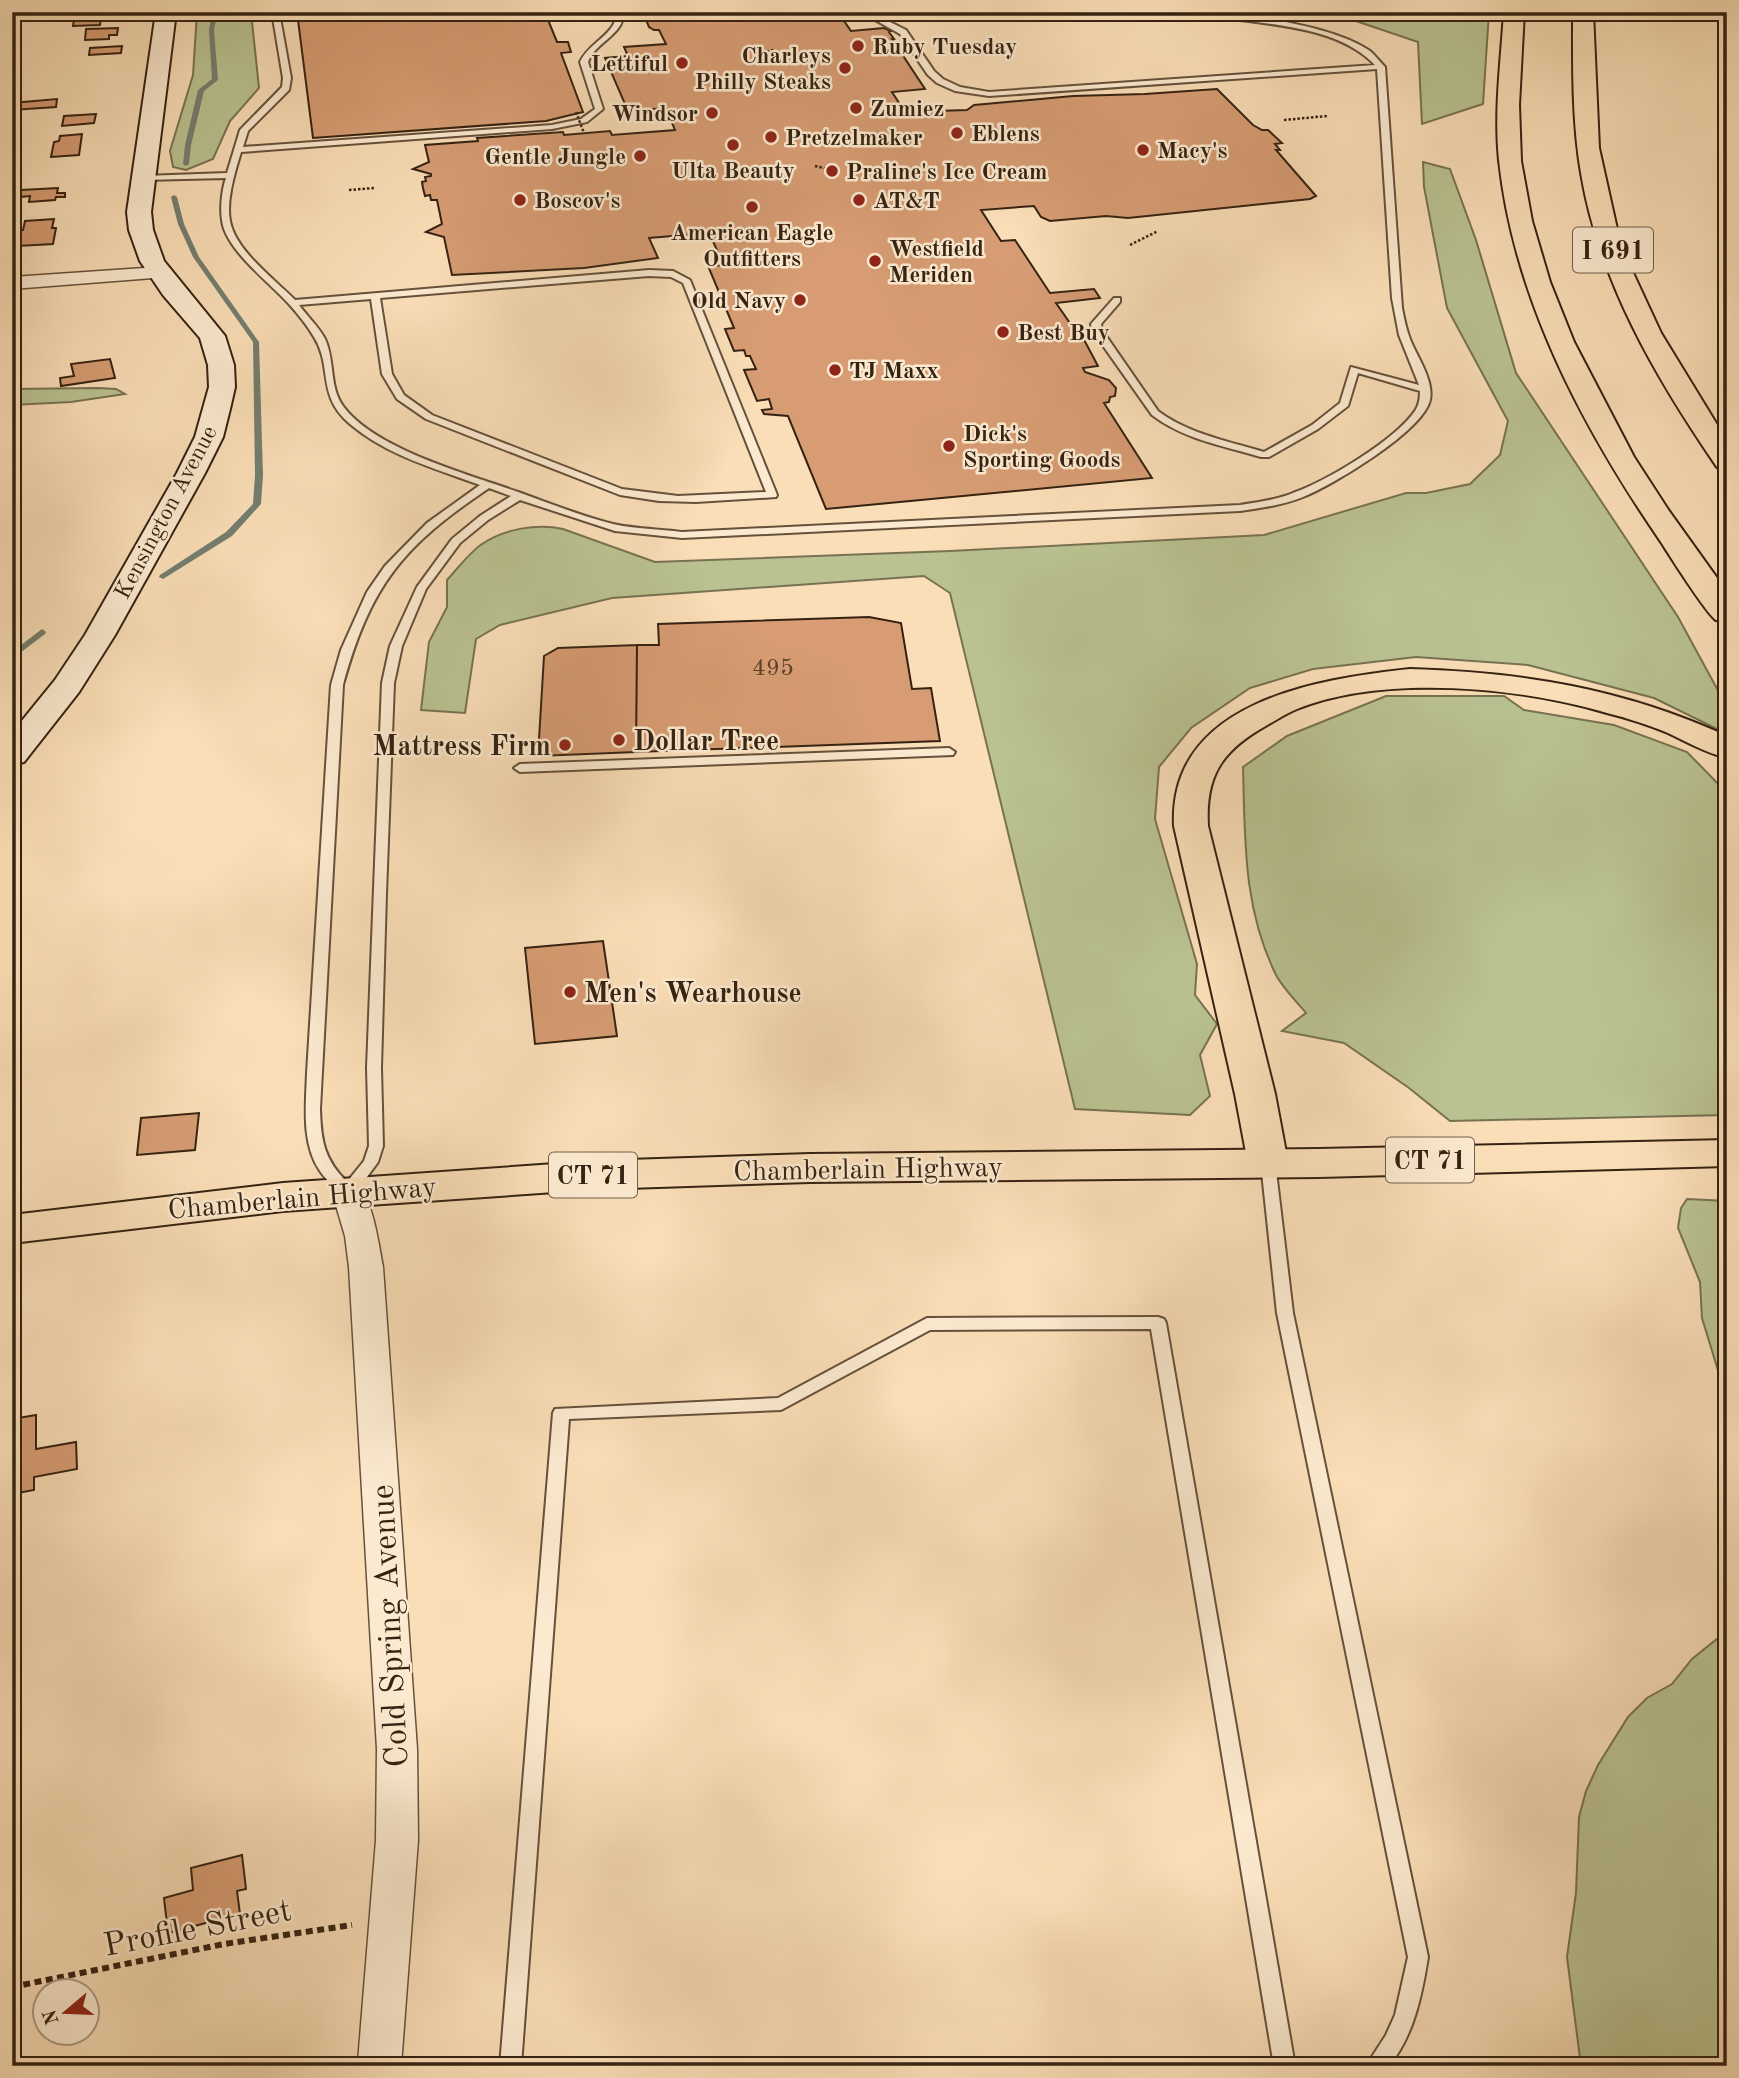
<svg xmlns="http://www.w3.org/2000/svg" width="1739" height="2078" font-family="'Old Standard TT',serif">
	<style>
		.green { fill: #bac291; stroke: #787252; stroke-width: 2 }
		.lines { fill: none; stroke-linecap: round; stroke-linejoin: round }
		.stream { fill: #747e70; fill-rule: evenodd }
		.building { fill: #d79c73; stroke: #352212; stroke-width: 2 }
		.lane-casing { stroke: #66513b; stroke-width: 4 }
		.street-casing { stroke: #66513b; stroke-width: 3 }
		.secondary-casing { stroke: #352212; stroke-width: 4 }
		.primary-casing { stroke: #352212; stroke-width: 4 }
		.highway-casing { stroke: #352212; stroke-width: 4 }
		.path-far1 { stroke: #352212; stroke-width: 2.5; stroke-dasharray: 2.5 2; stroke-linecap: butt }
		.path { stroke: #352212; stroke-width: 6; stroke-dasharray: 7 4.5; stroke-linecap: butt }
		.lane { fill: #fcead0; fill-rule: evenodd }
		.street { fill: #fcead0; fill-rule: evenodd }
		.secondary { fill: #fcead0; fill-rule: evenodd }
		.primary { fill: #fadeb7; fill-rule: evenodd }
		.highway { fill: #fadeb7; fill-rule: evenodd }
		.path-bridge { stroke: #352212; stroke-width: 2.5; stroke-dasharray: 2.5 2; stroke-linecap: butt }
		.poi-dot { fill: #8f2418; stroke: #fcead0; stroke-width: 2.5 }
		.labels { text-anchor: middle; stroke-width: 5; stroke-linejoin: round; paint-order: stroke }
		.far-poi-label { font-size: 23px; font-weight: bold; fill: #352212; stroke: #fcead0; text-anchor: start }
		.far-street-label { font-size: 23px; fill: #352212; stroke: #fcead0 }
		.number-label { font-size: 24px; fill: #5e402a }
		.shield { fill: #fcead0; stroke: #715e4b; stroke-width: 2 }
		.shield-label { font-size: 26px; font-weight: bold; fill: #352212 }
		.poi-label { font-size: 28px; font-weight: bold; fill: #352212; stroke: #fcead0; text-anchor: start }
		.street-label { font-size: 28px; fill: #352212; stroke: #fcead0 }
		.near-street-label { font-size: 33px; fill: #352212; stroke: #fcead0 }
	</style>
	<rect width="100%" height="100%" fill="#fadeb7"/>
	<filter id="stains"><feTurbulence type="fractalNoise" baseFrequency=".00286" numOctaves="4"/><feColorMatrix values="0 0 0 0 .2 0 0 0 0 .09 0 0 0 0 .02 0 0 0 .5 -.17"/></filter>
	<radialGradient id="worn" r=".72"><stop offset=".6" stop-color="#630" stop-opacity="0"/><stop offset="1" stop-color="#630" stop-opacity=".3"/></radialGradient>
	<path class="green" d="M197,12H251L259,88L230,121L213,159L186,170L173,167L170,151L193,75Z
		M1306,12H1489L1483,104L1422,124L1418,42L1350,19Z
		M1423,162L1450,169L1476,240L1516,373L1678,617L1727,707V734L1654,698L1528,665L1416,657L1313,669L1250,688L1191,728L1159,767L1155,819L1197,964L1195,995L1217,1024L1200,1055L1210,1096L1190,1115L1075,1109L950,593L924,576L612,598L500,625L476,639L465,713L421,710L429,642L447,607V580C458,568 469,553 482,544C504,529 537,523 563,529L655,562L950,551L1264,535L1406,493H1426L1470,484L1500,455L1508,421L1447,308L1424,187Z
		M99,388L116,389L125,394L71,402L12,405V389Z
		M1386,696H1504L1524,710L1614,725L1687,752L1727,793V1115L1450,1121L1409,1088L1344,1043L1282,1031L1306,1013C1296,1001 1283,988 1276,975C1243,908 1245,840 1243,767L1287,736Z
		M1687,1199L1727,1201V1400L1702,1318L1700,1282L1678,1228L1681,1208Z
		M1727,1626V2066H1581L1567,1957L1576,1893L1579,1817L1586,1791L1598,1765L1628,1717L1647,1698L1672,1684L1692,1659L1718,1638Z"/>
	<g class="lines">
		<path class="stream" d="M212,12H218L214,30L218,80L204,91L191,145L189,164L186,166L183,164L185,145L198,90L212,79L209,30Z
			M1664,12H1694L1666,15Z
			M1701,12H1727V15L1703,14Z
			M174,195L177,197L184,224L199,257L259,342L263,475L261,504L232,536L163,579L159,577L160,575L226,532L253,504L255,475L253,342L193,257L178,224L171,197Z
			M42,629L46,632L45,634L12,659V652Z"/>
	</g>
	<path class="building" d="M297,12H586L546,15L557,42H568L571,52L561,53L583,112L546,121L313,138Z
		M643,12H847L844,13L846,17L842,18L851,31L884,28L891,31L889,32L894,39H892L925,89L892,92L905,112L967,110L974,105L1073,96L1145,94L1217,89L1253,125L1262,130H1268L1282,143L1275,144L1280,150H1276L1316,196L1310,199L1128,218L1106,216L1050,221L1041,217L1034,206L981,210L1001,241L1015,240L1050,293L1094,289L1100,298L1056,303L1079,336H1082L1098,366L1083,368L1085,372L1109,380L1116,388L1115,396L1110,397L1109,402L1104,403L1152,478L826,509L788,416L764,414L762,410L772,409L769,399L757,401L744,370L756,369L750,356H746L744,350L734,351L725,329L734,328L708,266L724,265L709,233L649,238L658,258L584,268L452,275L444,237L426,232L442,224L437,200H431L430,195L425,196L423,188L422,182L426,181L425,177L431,176V174L413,169L429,162L425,145L478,141L477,138L563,132L564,135L610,131L612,135L675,130L666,108L628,111L605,58L628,56L624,47L666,44L659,30H654L649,27Z
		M101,18L100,25L73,26L74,19Z
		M118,28L117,35H109V39L85,40L86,29Z
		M122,46L121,53L89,55L90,48Z
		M57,99L56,107L12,110V103Z
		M96,114L94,123L62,126L64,116Z
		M82,134L79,155L51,157L54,142L59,141L60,136Z
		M58,188L57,193H65V197H56L55,200L29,202L30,196L19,197L21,190Z
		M54,219L52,228H56L53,244L18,246L20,239H12V231L23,230L25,221Z
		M110,359L115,378L61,386L60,378L74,376L71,364Z
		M869,617L901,623L912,689L931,688L940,741L636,752L637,645H659L658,624Z
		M637,645L636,752L538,756L544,656L558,648Z
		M603,941L617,1036L535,1044L525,948Z
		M199,1113L195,1150L137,1155L141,1118Z
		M36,1415V1449L76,1442L77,1469L34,1477V1490L12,1494V1419Z
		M242,1855L246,1889L237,1891L240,1914L168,1933L164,1898L193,1890L191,1868Z"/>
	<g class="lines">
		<g class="lane-casing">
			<path id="lane" d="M272,12H279L291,78L289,90L248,131L243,147L552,125L581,119L595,109L580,62C589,42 616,35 617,12H624C623,36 596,41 588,62L603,109L587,122L552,129L241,152C235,172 226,200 230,221C235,250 275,280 295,300L649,270L673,271L690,280L777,495L776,497L696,502L659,501L620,495L426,419L397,399L382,374L371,299L299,305C307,316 319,327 325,339C335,360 329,387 343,406C374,449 468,474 518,492C549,503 581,516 613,524C635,529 660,529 682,532L1240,505C1258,502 1276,500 1293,493C1327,481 1394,441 1415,411C1419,405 1420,399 1420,391L1358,373L1348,406L1318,429L1269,457H1261C1224,446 1183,439 1152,415L1092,330L1091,324L1114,298H1120V302L1101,324L1102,330L1158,411C1189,434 1228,441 1264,452L1312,425L1340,403L1351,367L1419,385L1399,335L1392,298L1377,69L989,96L955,91L937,83L928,75L900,34L861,12H870L906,30L934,71L943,79L960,87L989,92L1375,65C1341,29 1278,25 1232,19C1218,18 1201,18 1189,12C1236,12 1331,24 1370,51C1375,55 1380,62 1385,67L1402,308C1404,318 1406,329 1410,339C1417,357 1434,380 1430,400C1423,431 1333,485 1303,497C1283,505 1261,508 1240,511L682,538L615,531L520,500L488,520L460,543L426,589L402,646L394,683L386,894L381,1068L383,1146L378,1162L353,1196H343C335,1187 326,1180 320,1171C301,1143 306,1105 307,1073L331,685L341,650L367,592L385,566L427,523L480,485C436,469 386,455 350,424C316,395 333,367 314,337C307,325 297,313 288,303C269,282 225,249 222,220C220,208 222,189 226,178L143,180L139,178L143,176L227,173L240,130L282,87L283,78ZM649,276L671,277L683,283L766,492L678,496L622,489L432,415L404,395L392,374L380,298ZM489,488L511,496L480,516L452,539L417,587L390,646L382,683L367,1068L369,1146L364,1161L347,1182C324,1159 321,1141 320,1109L343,685C371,584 403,546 489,488Z
				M949,748L955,752L953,755L520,772L514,768L520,764Z
				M1268,1158L1275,1163L1293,1313L1428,1957C1422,1995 1414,2035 1389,2066H1366L1386,2035L1395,2015L1408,1957L1277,1313L1261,1163Z
				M1158,1317L1164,1319L1166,1323L1295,2066H1274L1151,1329L930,1330L781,1410L569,1419L521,2066H500L553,1413L555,1409L778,1398L927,1318Z"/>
		</g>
		<g class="street-casing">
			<path id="street" d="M159,267L166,269L168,273L166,277L12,289V277Z
				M348,1181L359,1184C374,1208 378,1240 383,1267L417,1749L418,1840L401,2066H359L358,2062L376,1840L377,1749L349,1267L345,1236L332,1192L337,1184Z"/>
		</g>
		<g class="secondary-casing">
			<path id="secondary" d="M156,12H176L151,212L153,230L164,261L225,336L234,365L235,387L230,409L223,437L205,473L115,635L79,692L24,762L12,765V733L55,680L85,635L177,473L195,437L209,387L208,365L200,338L163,295L140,261L129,230L127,212Z"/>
		</g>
		<g class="primary-casing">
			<path id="primary" d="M1727,1140V1166L1319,1177L810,1182L598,1189L283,1211L12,1243V1215L283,1183L598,1161L810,1154L1319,1149Z"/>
		</g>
		<g class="highway-casing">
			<path id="highway" d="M1504,12H1524L1519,105L1521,161L1532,221L1550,282L1574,342L1634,457L1669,511L1727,592V622C1723,621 1719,621 1716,620C1706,613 1670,556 1661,542C1583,428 1514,300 1499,160C1494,111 1501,61 1504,12Z
				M1573,12H1593L1599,148L1617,229L1629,264L1661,333L1727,441V469L1717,467C1656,378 1599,281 1581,173C1572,120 1573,66 1573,12Z
				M1410,669C1522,672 1624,689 1727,736V758C1706,753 1687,742 1668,733C1649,725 1627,718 1607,713C1519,687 1383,674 1297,709C1287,713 1278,719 1269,724C1224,749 1205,773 1208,826L1275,1094L1288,1163L1282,1173L1268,1177L1254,1173L1248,1163L1235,1094L1174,826C1168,702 1317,679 1410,669Z"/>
		</g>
		<path class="path-far1" d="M772,49L776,57
			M767,50L771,58
			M1284,120L1327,116
			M815,166L837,171
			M349,190L375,188
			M1130,245L1158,231"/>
		<path class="path" d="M12,1987L224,1944L352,1925"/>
		<use href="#lane" class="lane"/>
		<use href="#street" class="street"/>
		<use href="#secondary" class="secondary"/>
		<use href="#primary" class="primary"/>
		<use href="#highway" class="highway"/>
		<path class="path-bridge" d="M576,112L584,133"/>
	</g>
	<g class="poi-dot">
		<circle cx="858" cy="46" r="7"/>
		<circle cx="682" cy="63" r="7"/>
		<circle cx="845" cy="68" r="7"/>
		<circle cx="856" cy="108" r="7"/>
		<circle cx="712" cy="113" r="7"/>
		<circle cx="957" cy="133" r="7"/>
		<circle cx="771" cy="137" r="7"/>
		<circle cx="733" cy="145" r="7"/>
		<circle cx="1143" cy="150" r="7"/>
		<circle cx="640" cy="156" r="7"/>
		<circle cx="832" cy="171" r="7"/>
		<circle cx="520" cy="200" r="7"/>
		<circle cx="859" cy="200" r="7"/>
		<circle cx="752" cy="207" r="7"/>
		<circle cx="875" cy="261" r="7"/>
		<circle cx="800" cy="300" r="7"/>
		<circle cx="1003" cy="332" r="7"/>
		<circle cx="835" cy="370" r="7"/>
		<circle cx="949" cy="446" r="7"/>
		<circle cx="619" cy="740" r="7"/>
		<circle cx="565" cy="745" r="7"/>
		<circle cx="570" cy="992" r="7"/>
	</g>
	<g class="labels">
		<g class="far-poi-label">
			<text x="872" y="54">Ruby Tuesday</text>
			<text x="831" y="63" text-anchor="end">Charleys<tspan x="831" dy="26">Philly Steaks</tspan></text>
			<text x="668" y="71" text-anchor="end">Lettiful</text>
			<text x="870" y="116">Zumiez</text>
			<text x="698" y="121" text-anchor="end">Windsor</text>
			<text x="971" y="141">Eblens</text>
			<text x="785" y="145">Pretzelmaker</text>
			<text x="1157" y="158">Macy's</text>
			<text x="626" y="164" text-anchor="end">Gentle Jungle</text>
			<text x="733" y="178" text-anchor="middle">Ulta Beauty</text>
			<text x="846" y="179">Praline's Ice Cream</text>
			<text x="534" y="208">Boscov's</text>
			<text x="873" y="208">AT&amp;T</text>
			<text x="752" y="240" text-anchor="middle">American Eagle<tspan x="752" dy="26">Outfitters</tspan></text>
			<text x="889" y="256">Westfield<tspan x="889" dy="26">Meriden</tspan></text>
			<text x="786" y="308" text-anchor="end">Old Navy</text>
			<text x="1017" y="340">Best Buy</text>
			<text x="849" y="378">TJ Maxx</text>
			<text x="963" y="441">Dick's<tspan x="963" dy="26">Sporting Goods</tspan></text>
		</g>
		<g class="far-street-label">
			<text transform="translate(165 512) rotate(-62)" y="8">Kensington Avenue</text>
		</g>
		<g class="number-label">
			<text x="773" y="675">495</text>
		</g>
		<g class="shield">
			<rect x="1573" y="227.5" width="80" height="45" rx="5"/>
			<rect x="1386" y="1137.5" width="88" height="45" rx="5"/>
			<rect x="549" y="1152.5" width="88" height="45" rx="5"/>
		</g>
		<g class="shield-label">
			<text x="1613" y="259">I 691</text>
			<text x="1430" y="1169">CT 71</text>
			<text x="593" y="1184">CT 71</text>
		</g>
		<g class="poi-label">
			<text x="633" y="750">Dollar Tree</text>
			<text x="551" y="755" text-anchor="end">Mattress Firm</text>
			<text x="584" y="1002">Men's Wearhouse</text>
		</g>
		<g class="street-label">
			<text transform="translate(868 1168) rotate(-1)" y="10">Chamberlain Highway</text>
			<text transform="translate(302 1197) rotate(-5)" y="10">Chamberlain Highway</text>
		</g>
		<g class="near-street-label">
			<text transform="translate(388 1626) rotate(-93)" y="12">Cold Spring Avenue</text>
			<text transform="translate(197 1926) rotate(-11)" y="12">Profile Street</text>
		</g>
	</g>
	<rect width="1739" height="2078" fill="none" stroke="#fadeb7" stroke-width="42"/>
	<rect x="14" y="14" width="1711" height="2050" fill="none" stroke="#352212" stroke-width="3.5"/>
	<rect x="21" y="21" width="1697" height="2036" fill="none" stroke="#352212" stroke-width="2"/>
	<g transform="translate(66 2012) rotate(251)"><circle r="33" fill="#fcead0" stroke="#ac9a84" stroke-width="2"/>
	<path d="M0-5L12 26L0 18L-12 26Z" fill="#8f2418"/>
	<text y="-10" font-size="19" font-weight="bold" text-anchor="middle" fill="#352212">N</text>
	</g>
	<rect width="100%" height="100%" filter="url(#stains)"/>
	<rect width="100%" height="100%" fill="url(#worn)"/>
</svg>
